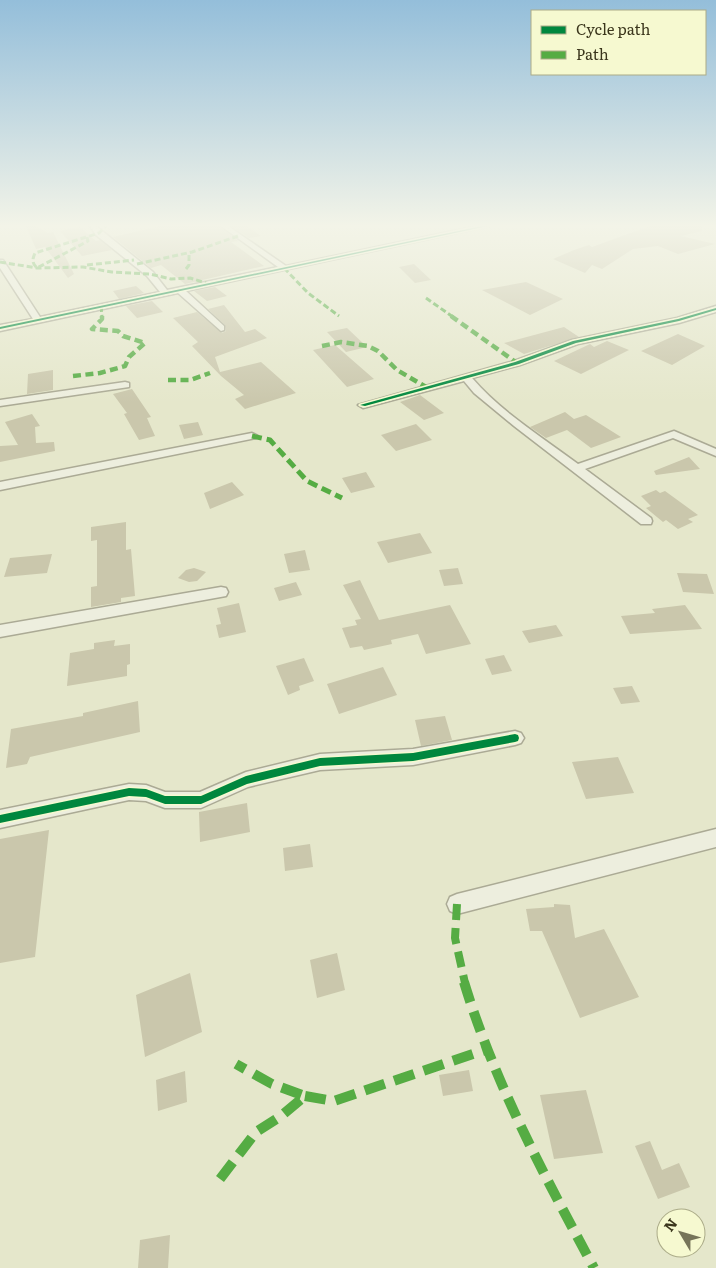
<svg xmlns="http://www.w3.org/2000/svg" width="716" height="1268" font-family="Literata,serif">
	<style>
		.building { fill: #cac7ac }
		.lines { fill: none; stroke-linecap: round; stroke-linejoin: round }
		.minor-casing { stroke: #abaa95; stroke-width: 3 }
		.minor { fill: #edeede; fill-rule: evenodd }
		.quiet-far4 { stroke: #55ac43; stroke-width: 3; stroke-dasharray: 6 3; stroke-linecap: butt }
		.quiet-far3 { stroke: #55ac43; stroke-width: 4.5; stroke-dasharray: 8 4.5; stroke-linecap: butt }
		.quiet-far2 { stroke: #55ac43; stroke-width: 5; stroke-dasharray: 10 5; stroke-linecap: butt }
		.quiet-far1 { stroke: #55ac43; stroke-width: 8; stroke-dasharray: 16 8; stroke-linecap: butt }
		.quiet { stroke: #55ac43; stroke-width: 10; stroke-dasharray: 21 10; stroke-linecap: butt }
		.cycleway-casing { stroke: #f6f9d0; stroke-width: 3 }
		.cycleway { fill: #00873e; fill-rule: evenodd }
	</style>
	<rect width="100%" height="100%" fill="#e5e7cb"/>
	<path class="building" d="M26,226H36L48,233L53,232L74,274L68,278L45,247L36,249Z
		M160,226H219L238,241L231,242L264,266L185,284L161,265L151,268L113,237Z
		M231,226H247L261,236L249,238Z
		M650,226H702V231L681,236L715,244L678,254L658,246L633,249L602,269L592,265L585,273L553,259L574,250L589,245L592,247Z
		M80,227L96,241L100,240L112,250L82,256L60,231Z
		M414,264L431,280L415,283L399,267Z
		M526,282L563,299L530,315L482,290Z
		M136,286L144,293L119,299L113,291Z
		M215,287L227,296L207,301L194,291Z
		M152,301L163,312L137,318L126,306Z
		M224,305L245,332L255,329L267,338L215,357L220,372L261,362L296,393L245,409L235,399L244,395L221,376L192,346L198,342L173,318L197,312L222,333L226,331L225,325L208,309Z
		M564,327L579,337L524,354L504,343Z
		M347,328L367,347L346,352L327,332Z
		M678,334L705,346L672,365L641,351Z
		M607,341L629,350L581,374L554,361L590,344L594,347Z
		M335,345L374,379L347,387L313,350Z
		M53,370V390L27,394L28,374Z
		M132,389L151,417L147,418L155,436L139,440L124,414L127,413L113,394Z
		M420,395L444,413L424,420L400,402Z
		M565,412L574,419L586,415L621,437L591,448L567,430L546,438L530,427Z
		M32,414L40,426L35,427L36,443L54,442L55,451L0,462V446L18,445L5,422Z
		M198,422L203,435L184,439L179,425Z
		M416,424L432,440L396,451L381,435Z
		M689,457L700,469L656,475L654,471Z
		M366,472L375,487L351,493L342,478Z
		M232,482L244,495L210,509L204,493Z
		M656,490L660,493L665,491L698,515L688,519L693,522L678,529L666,520L663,522L646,508L651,506L641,496Z
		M126,522V550L131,549L135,596L121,598V602L91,607V587L97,586V540L91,541V527Z
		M420,533L432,553L388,563L377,542Z
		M305,550L310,570L289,573L284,554Z
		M52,554L47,573L4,577L10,558Z
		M194,568L206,572L197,581L189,582L178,578L186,570Z
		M458,568L463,584L444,586L439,570Z
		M677,573L707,574L714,594L683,592Z
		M360,580L379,620L450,605L471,644L426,654L418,634L391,640L392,644L364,650L362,646L350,648L342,628L357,625L355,620L361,619L343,585Z
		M296,582L302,595L279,601L274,588Z
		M239,603L246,632L219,638L216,625L221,624L217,608Z
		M685,605L702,629L630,634L621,616L655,613L652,609Z
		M556,625L563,636L529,643L522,631Z
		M115,640L114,646L130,644V664L127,665V676L67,686L70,653L94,649V643Z
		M504,655L512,671L492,675L485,659Z
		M304,658L314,681L299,686L300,690L288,695L276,666Z
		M383,667L397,695L339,714L327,684Z
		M632,686L640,702L621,704L613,688Z
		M138,701L140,732L30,757L27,764L6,768L11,729L83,716V713Z
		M445,716L452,740L421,746L415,720Z
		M618,757L634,793L586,799L572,762Z
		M247,803L250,832L200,842L199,812Z
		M49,830L35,957L0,963V839Z
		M310,844L313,867L285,871L283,848Z
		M554,904L570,905L575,938L604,929L639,997L580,1018L542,931H530L526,909L554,907Z
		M337,953L345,990L317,998L310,960Z
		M190,973L202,1032L145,1057L136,995Z
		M469,1070L473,1091L443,1096L439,1075Z
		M185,1071L187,1102L158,1111L156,1080Z
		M586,1090L603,1153L554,1159L540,1095Z
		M650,1141L662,1170L679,1163L690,1187L658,1199L635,1146Z
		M170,1235L168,1268H138L140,1240Z"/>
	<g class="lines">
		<g class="minor-casing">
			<path id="minor" d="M90,226H96L153,272L167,290L278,267L221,226H228L286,266L477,226H489L186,291L224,326V330L221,331L178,293L0,331V325L33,319L0,268V260H3L40,317L160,292L147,276L96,235Z
				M716,306V312L679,323L578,344L520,365L472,378C501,412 542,437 578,464L674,431L716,449V456L673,438L585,469L651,518L652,521L651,524H641L514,426L474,393L464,381L363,408L358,405L514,361L572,340L677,318Z
				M125,382L129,383V387L0,406V400Z
				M252,433L258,436L256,438L0,490V482Z
				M221,587L226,588L228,592L226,596L0,637V625Z
				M515,731L521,733L524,738L521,743L515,745L413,765L320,770L248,787L201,808H165L146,801L129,800L0,828V810L129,784L146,785L165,792H200L246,772L320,754L413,749Z
				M716,829V847L457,914L450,911L447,904L450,897L457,894Z"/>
		</g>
		<use href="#minor" class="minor"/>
		<path class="quiet-far4" d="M87,237L88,241L37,268C32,263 32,260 35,253L99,233L106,226
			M0,262L37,268L83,267L112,272L150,274L171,279L190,278L206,283
			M137,264L192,252L238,236
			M87,265L134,260
			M284,268L308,293L339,316
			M186,269L189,265V253
			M426,298L453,317
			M101,306L102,317"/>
		<path class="quiet-far3" d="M102,316V319L92,329L118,331L123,336L145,343
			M451,316L517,363
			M322,346L341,342L368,346L378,351L397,370L426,387
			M73,376L100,373L125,366L129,357L145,343
			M168,380H190L210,373"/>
		<path class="quiet-far2" d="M252,436L270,440L307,481L342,498"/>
		<path class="quiet-far1" d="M457,904L455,938L465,983"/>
		<path class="quiet" d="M464,982C495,1084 544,1175 594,1268
			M305,1096L334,1101L488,1049
			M220,1179L256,1132L281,1116L305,1096L272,1084L236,1064"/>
		<g class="cycleway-casing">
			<path id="cycleway" d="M482,226H488L0,329V327Z
				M716,308V310L679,321L576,343L519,364L365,406L360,405L515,362L573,341L678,319Z
				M515,734L518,735L519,738L518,741L515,742L413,761L320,766L247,784L201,804H165L146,797L129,796L0,823V815L129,788L146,789L165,796H201L246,776L320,758L413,753Z"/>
		</g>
		<use href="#cycleway" class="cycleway"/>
	</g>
	<linearGradient id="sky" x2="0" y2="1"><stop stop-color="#94beda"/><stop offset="0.56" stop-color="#f3f4e8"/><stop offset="1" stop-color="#f3f4e8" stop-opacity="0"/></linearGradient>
	<rect width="716" height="403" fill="url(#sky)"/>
	<rect x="531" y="10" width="175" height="65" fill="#f6f9d0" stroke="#abab88"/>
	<rect x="541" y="26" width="25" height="8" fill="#00873e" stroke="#abab88"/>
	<text x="576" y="35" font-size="15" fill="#3b361c">Cycle path</text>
	<rect x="541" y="51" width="25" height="8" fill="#55ac43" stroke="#abab88"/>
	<text x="576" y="60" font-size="15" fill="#3b361c">Path</text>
	<g transform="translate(681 1233) rotate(308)"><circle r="24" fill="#f6f9d0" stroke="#abab88"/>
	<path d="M0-4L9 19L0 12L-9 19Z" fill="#767459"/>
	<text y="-8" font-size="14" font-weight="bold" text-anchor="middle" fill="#3b361c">N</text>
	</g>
</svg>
